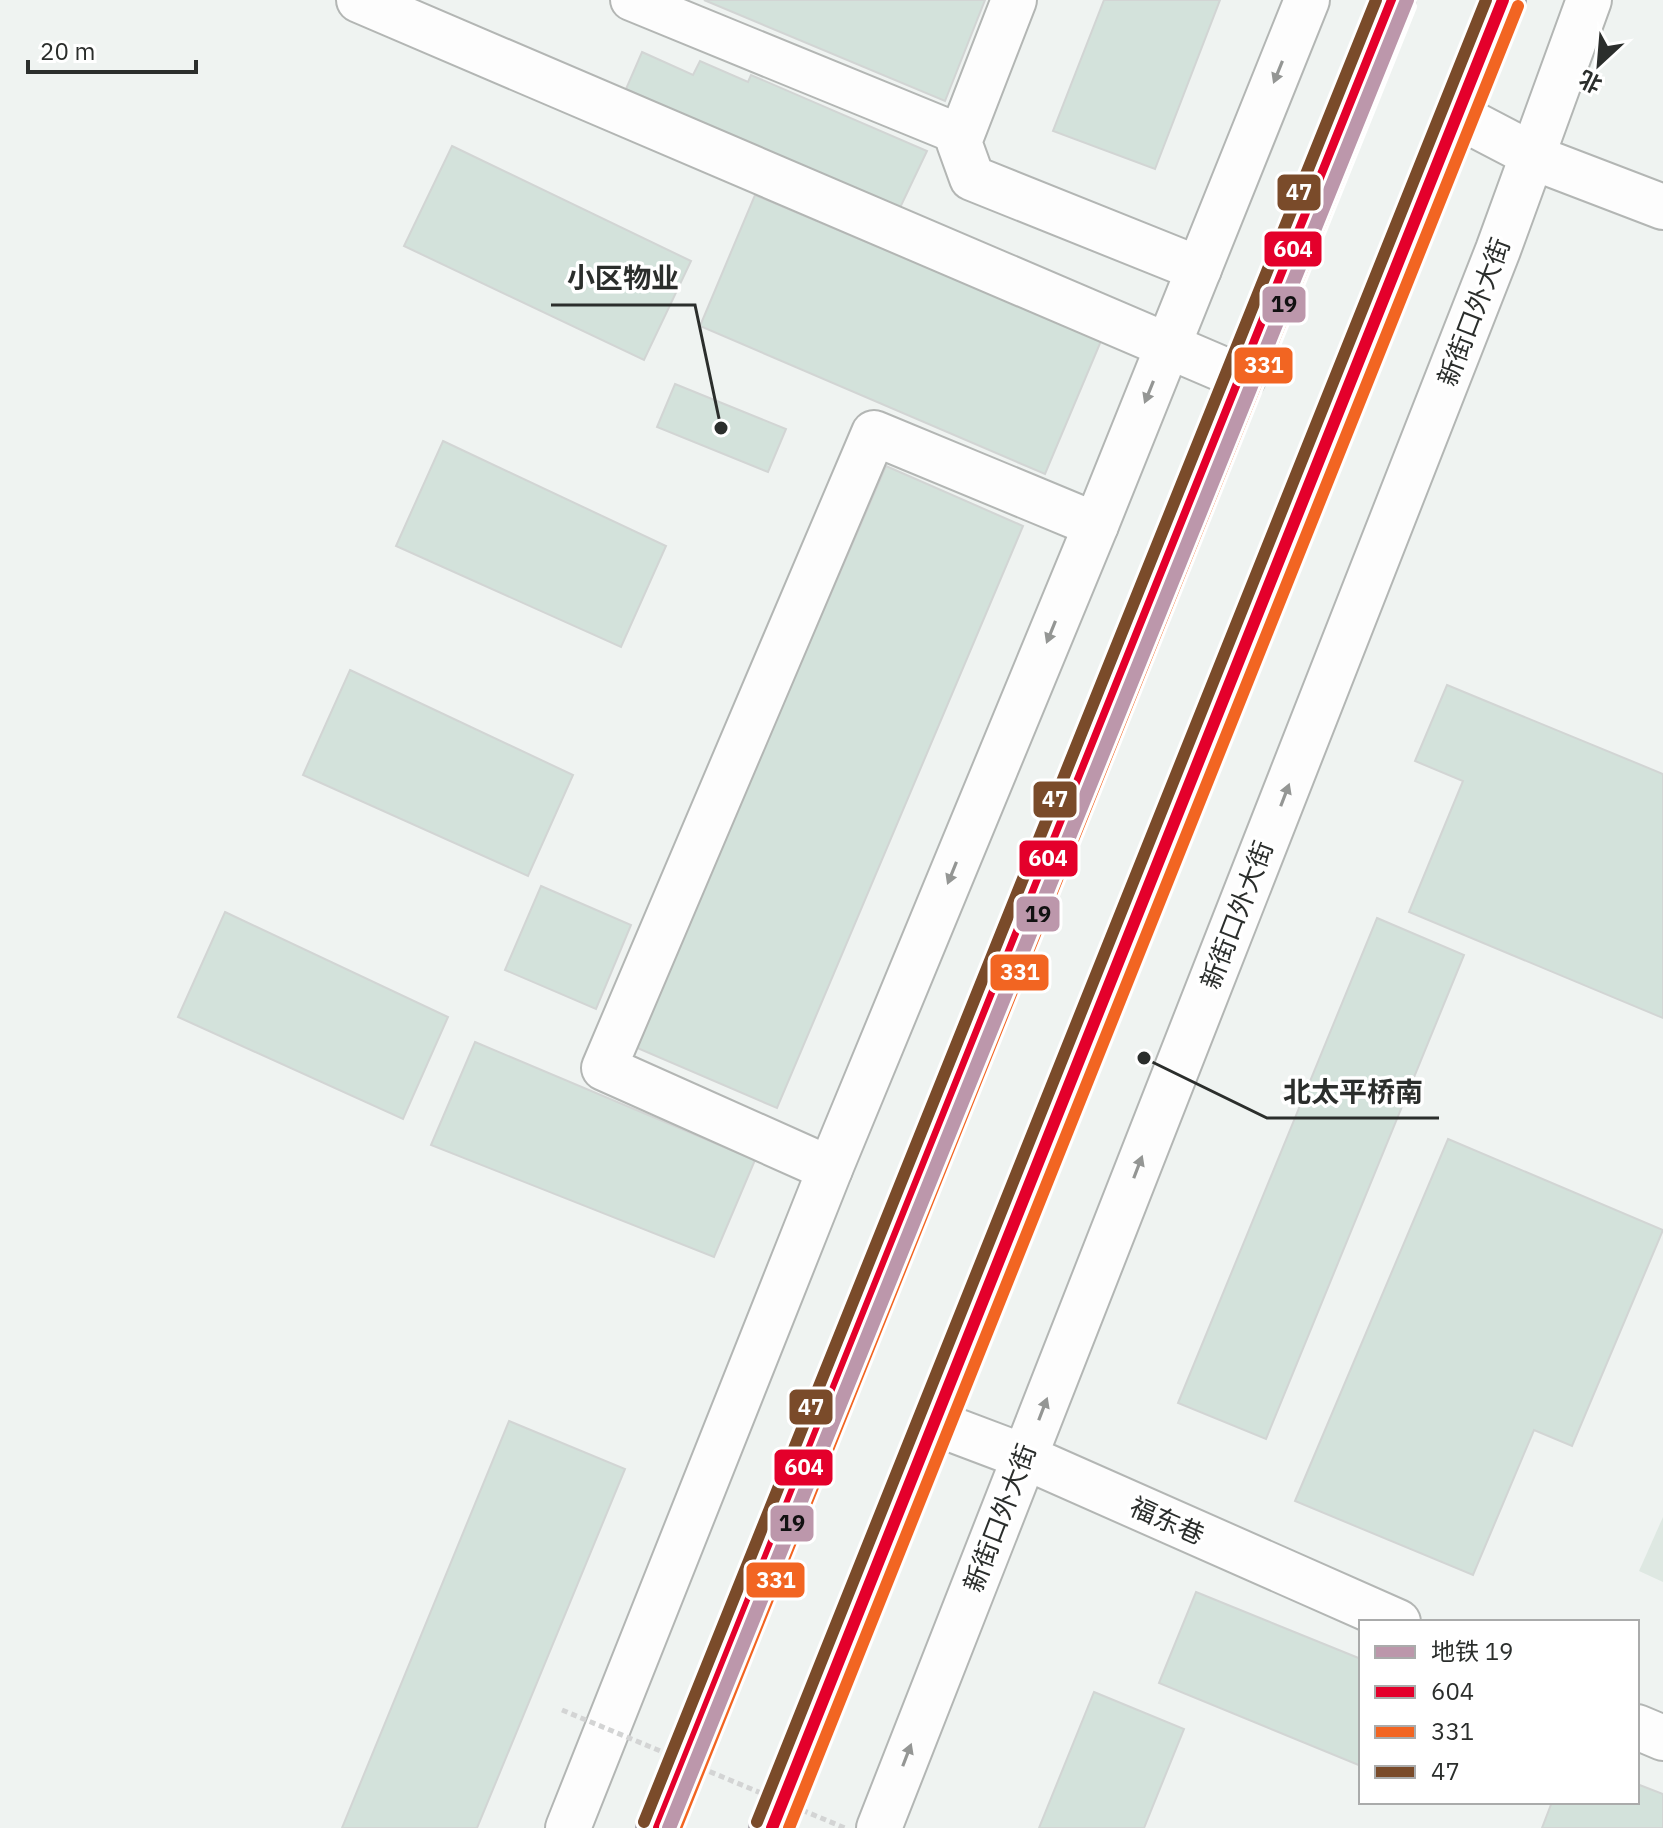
<svg xmlns="http://www.w3.org/2000/svg" width="1663" height="1828" font-family="'IBM Plex Sans','Noto Sans SC',sans-serif">
	<style>
		.built { fill: #dee8e2 }
		.building { fill: #d3e2db; stroke: #d2d5d4; stroke-width: 2 }
		.lines { fill: none; stroke-linecap: round; stroke-linejoin: round }
		.pedestrian-casing { stroke: #b3b6b4; stroke-width: 44 }
		.minor-casing { stroke: #b3b6b4; stroke-width: 48 }
		.tertiary-casing { stroke: #b3b6b4; stroke-width: 48 }
		.primary-casing { stroke: #adaab1; stroke-width: 48 }
		.pedestrian { stroke: #fdfdfd; stroke-width: 40 }
		.minor { stroke: #fdfdfd; stroke-width: 44 }
		.tertiary { stroke: #fdfdfd; stroke-width: 44 }
		.primary { stroke: #e9e7eb; stroke-width: 44 }
		.path-bridge { stroke: #d3d4d4; stroke-width: 5; stroke-dasharray: 6 4; stroke-linecap: butt }
		.bus-1-casing { stroke: #fff; stroke-width: 18 }
		.bus-2-casing { stroke: #fff; stroke-width: 18 }
		.bus-3-casing { stroke: #fff; stroke-width: 18 }
		.bus-1 { stroke: #e4002b; stroke-width: 12 }
		.bus-2 { stroke: #f26522; stroke-width: 12 }
		.bus-3 { stroke: #7a4b2a; stroke-width: 12 }
		.metro-1-casing { stroke: #fff; stroke-width: 20 }
		.metro-1 { stroke: #bc97ab; stroke-width: 14 }
		.oneway { fill: #949694 }
		.labels { text-anchor: middle; stroke-width: 7; stroke-linejoin: round; paint-order: stroke }
		.street-label { font-size: 26px; fill: #2b2e2c; stroke: #fff }
		.leader { fill: none; stroke: #2b2e2c; stroke-width: 3 }
		.callout-dot { fill: #2b2e2c; stroke: #fff; stroke-width: 3 }
		.callout-label { font-size: 28px; text-anchor: middle; font-weight: bold; fill: #2b2e2c; stroke: #fff; stroke-width: 7; stroke-linejoin: round; paint-order: stroke }
		.line-badge { stroke: #fff; stroke-width: 3 }
		.badge-label { font-size: 22px; text-anchor: middle; font-weight: bold; fill: #fff }
		.pale-badge-label { font-size: 22px; text-anchor: middle; font-weight: bold; fill: #111 }
	</style>
	<rect width="100%" height="100%" fill="#eff3f1"/>
	<path class="built" d="M1663,1517V1582L1639,1571Z"/>
	<path class="building" d="M704,0H985L945,101Z
		M1104,0H1220L1155,169L1053,131Z
		M642,52L693,75L700,61L748,82L751,75L927,151L898,212L626,89Z
		M452,146L691,261L644,360L404,246Z
		M755,195L1101,341L1045,474L700,326Z
		M675,384L786,429L768,472L657,427Z
		M443,441L666,546L621,647L396,546Z
		M886,466L1023,526L777,1108L635,1047Z
		M350,670L573,775L528,876L303,775Z
		M1447,685L1663,774V1018L1409,912L1463,781L1415,761Z
		M541,886L631,925L596,1009L505,970Z
		M225,912L448,1017L403,1119L178,1017Z
		M1377,918L1464,955L1266,1439L1178,1403Z
		M475,1042L755,1160L714,1257L431,1145Z
		M1448,1139L1663,1230L1572,1446L1534,1430L1473,1575L1295,1501Z
		M509,1421L625,1469L477,1828H342Z
		M1196,1592L1361,1659V1766L1159,1683Z
		M1094,1692L1184,1729L1144,1828H1039Z
		M1637,1784L1663,1794V1828H1542L1552,1802H1637Z"/>
	<g class="lines">
		<g class="pedestrian-casing">
			<path id="pedestrian" d="M631,0L961,135"/>
		</g>
		<g class="minor-casing">
			<path id="minor" d="M359,0L1243,378
				M1014,0L959,142L972,178L1199,269
				M1458,116L1548,163L1663,207
				M830,1169L604,1068L874,433L1096,525"/>
		</g>
		<g class="tertiary-casing">
			<path id="tertiary" d="M935,1423L1025,1457L1398,1622
				M1637,1727L1663,1738
				M568,1828L830,1169L1096,525L1307,0
				M879,1828L1498,250L1589,0"/>
		</g>
		<g class="primary-casing">
			<path id="primary" d="M659,1828L1393,0
				M772,1828L1503,0"/>
		</g>
		<use href="#pedestrian" class="pedestrian"/>
		<use href="#minor" class="minor"/>
		<use href="#tertiary" class="tertiary"/>
		<use href="#primary" class="primary"/>
		<path class="path-bridge" d="M562,1710L845,1828"/>
		<g class="bus-1-casing">
			<path id="bus-1" d="M659,1828L1393,0
				M772,1828L1503,0"/>
		</g>
		<g class="bus-2-casing">
			<path id="bus-2" d="M676,1828L1408,6
				M789,1828L1518,6"/>
		</g>
		<g class="bus-3-casing">
			<path id="bus-3" d="M644,1822L1376,0
				M757,1822L1486,0"/>
		</g>
		<use href="#bus-1" class="bus-1"/>
		<use href="#bus-2" class="bus-2"/>
		<use href="#bus-3" class="bus-3"/>
		<g class="metro-1-casing">
			<path id="metro-1" d="M669,1828L1407,0"/>
		</g>
		<use href="#metro-1" class="metro-1"/>
	</g>
	<defs><path id="oneway-solid" d="M-6-.8H1V-3.2L6.5 0L1 3.2V.8H-6Z" transform="scale(2)"/></defs>
	<g class="oneway">
		<use href="#oneway-solid" transform="translate(1278 72) rotate(112)"/>
		<use href="#oneway-solid" transform="translate(1149 392) rotate(112)"/>
		<use href="#oneway-solid" transform="translate(1051 632) rotate(112)"/>
		<use href="#oneway-solid" transform="translate(1285 795) rotate(-69)"/>
		<use href="#oneway-solid" transform="translate(952 873) rotate(112)"/>
		<use href="#oneway-solid" transform="translate(1138 1167) rotate(-69)"/>
		<use href="#oneway-solid" transform="translate(1043 1409) rotate(-69)"/>
		<use href="#oneway-solid" transform="translate(907 1755) rotate(-69)"/>
	</g>
	<g class="labels">
		<g class="street-label">
			<text transform="translate(1474 312) rotate(-69)" y="9">新街口外大街</text>
			<text transform="translate(1237 915) rotate(-69)" y="9">新街口外大街</text>
			<text transform="translate(1000 1518) rotate(-69)" y="9">新街口外大街</text>
			<text transform="translate(1167 1521) rotate(24)" y="9">福东巷</text>
		</g>
	</g>
	<path class="leader" d="M721 428L695 305H551M1144 1058L1267 1118H1439"/>
	<g class="callout-dot">
		<circle cx="721" cy="428" r="8"/>
		<circle cx="1144" cy="1058" r="8"/>
	</g>
	<g class="callout-label">
		<text x="623" y="288">小区物业</text>
		<text x="1353" y="1102">北太平桥南</text>
	</g>
	<g class="line-badge">
		<rect x="1276" y="173" width="46" height="39" rx="8" fill="#7a4b2a"/>
		<rect x="1263" y="230" width="60" height="38" rx="8" fill="#e4002b"/>
		<rect x="1261" y="285" width="46" height="39" rx="8" fill="#bc97ab"/>
		<rect x="1233" y="346" width="61" height="39" rx="8" fill="#f26522"/>
		<rect x="1032" y="780" width="46" height="39" rx="8" fill="#7a4b2a"/>
		<rect x="1018" y="839" width="61" height="39" rx="8" fill="#e4002b"/>
		<rect x="1015" y="895" width="46" height="38" rx="8" fill="#bc97ab"/>
		<rect x="989" y="953" width="61" height="39" rx="8" fill="#f26522"/>
		<rect x="788" y="1388" width="46" height="38" rx="8" fill="#7a4b2a"/>
		<rect x="773" y="1448" width="61" height="39" rx="8" fill="#e4002b"/>
		<rect x="769" y="1504" width="46" height="39" rx="8" fill="#bc97ab"/>
		<rect x="745" y="1561" width="61" height="38" rx="8" fill="#f26522"/>
	</g>
	<g class="badge-label">
		<text x="1299" y="200">47</text>
		<text x="1293" y="257">604</text>
		<text x="1264" y="373">331</text>
		<text x="1055" y="807">47</text>
		<text x="1048" y="866">604</text>
		<text x="1020" y="980">331</text>
		<text x="811" y="1415">47</text>
		<text x="804" y="1475">604</text>
		<text x="776" y="1588">331</text>
	</g>
	<g class="pale-badge-label">
		<text x="1284" y="312">19</text>
		<text x="1038" y="922">19</text>
		<text x="792" y="1531">19</text>
	</g>
	<rect x="1359" y="1620" width="280" height="184" fill="#ffffff" stroke="#aaabab" stroke-width="2"/>
	<rect x="1375" y="1646" width="40" height="12" fill="#bc97ab" stroke="#aaabab" stroke-width="2"/>
	<text x="1431" y="1660" font-size="24" fill="#2b2e2c">地铁 19</text>
	<rect x="1375" y="1686" width="40" height="12" fill="#e4002b" stroke="#aaabab" stroke-width="2"/>
	<text x="1431" y="1700" font-size="24" fill="#2b2e2c">604</text>
	<rect x="1375" y="1726" width="40" height="12" fill="#f26522" stroke="#aaabab" stroke-width="2"/>
	<text x="1431" y="1740" font-size="24" fill="#2b2e2c">331</text>
	<rect x="1375" y="1766" width="40" height="12" fill="#7a4b2a" stroke="#aaabab" stroke-width="2"/>
	<text x="1431" y="1780" font-size="24" fill="#2b2e2c">47</text>
	<g transform="translate(1599 64) rotate(206)" stroke="#ffffff" stroke-width="6" paint-order="stroke">
	<path d="M0-6L14 30L0 20L-14 30Z" fill="#2b2e2c"/>
	<text y="-12" font-size="22" font-weight="bold" text-anchor="middle" fill="#2b2e2c">北</text>
	</g>
	<path d="M28 60v12h168v-12" fill="none" stroke="#2b2e2c" stroke-width="4"/>
	<text x="40" y="60" font-size="24" fill="#2b2e2c" stroke="#ffffff" stroke-width="6" paint-order="stroke">20 m</text>
</svg>
